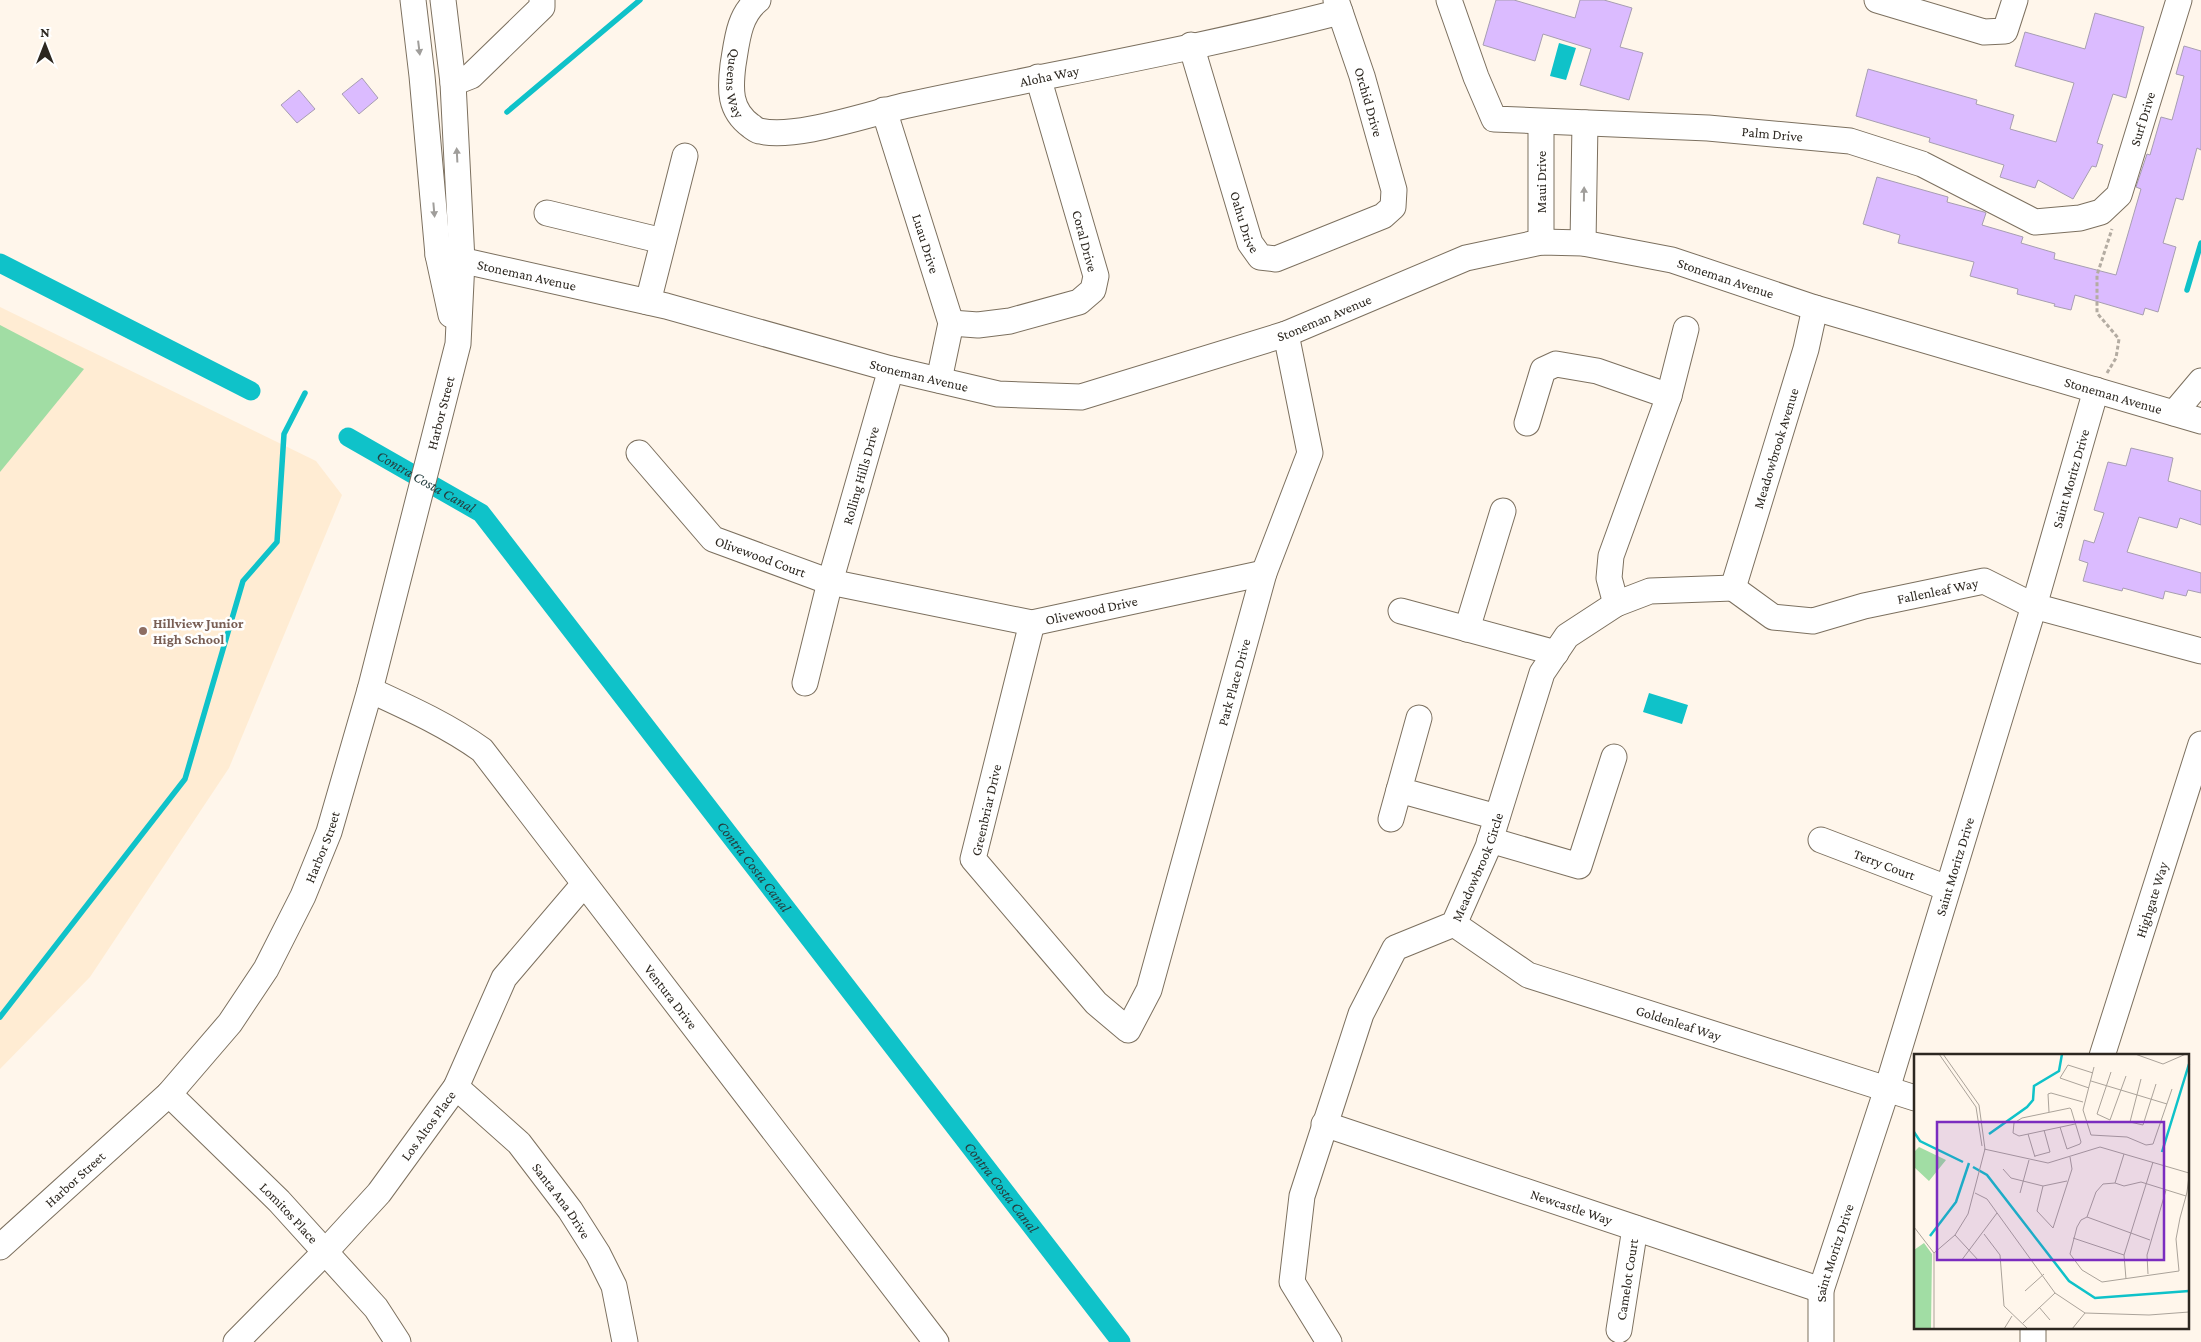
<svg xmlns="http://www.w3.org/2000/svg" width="2201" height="1342" font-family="'Crimson Pro',serif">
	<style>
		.built { fill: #ffecd3 }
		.green { fill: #a1dda4 }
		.water { fill: #0fc2c9 }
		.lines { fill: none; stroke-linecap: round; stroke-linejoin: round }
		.stream { stroke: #0fc2c9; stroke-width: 5.5 }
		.canal { stroke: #0fc2c9; stroke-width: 19 }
		.building { fill: #dbbbff; stroke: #a79eb1 }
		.minor-casing { stroke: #7c705f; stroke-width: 27 }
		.path { stroke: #b4aca2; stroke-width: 3; stroke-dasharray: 4 2.5; stroke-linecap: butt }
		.minor { stroke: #fff; stroke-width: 25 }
		.oneway { fill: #a09e9b }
		.education-dot { fill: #8d6e63; stroke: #fff; stroke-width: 2 }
		.labels { text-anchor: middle; stroke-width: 5; stroke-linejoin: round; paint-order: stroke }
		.street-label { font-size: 14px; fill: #2c2720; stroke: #fff }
		.education-label { font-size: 14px; font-weight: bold; fill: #785e54; stroke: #fff; text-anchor: start }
		.water-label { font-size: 15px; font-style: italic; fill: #253e3f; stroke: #fff }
		.inset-river { fill: none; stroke: #0fc2c9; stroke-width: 2.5 }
		.inset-road { fill: none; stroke: #aba39a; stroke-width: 1 }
		.view { fill: #7b2cbf; fill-opacity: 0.15; stroke: #7b2cbf; stroke-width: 2.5 }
		.inset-edge { fill: none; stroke: #2c2720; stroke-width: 2.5 }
	</style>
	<rect width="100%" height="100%" fill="#fff6eb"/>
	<path class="built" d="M0,307L316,461L342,495L229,768L90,977L0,1069Z"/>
	<path class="green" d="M0,325L84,369L0,472Z"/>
	<path class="water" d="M1559,43L1576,48L1566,80L1550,76Z
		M1649,693L1688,705L1682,724L1643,712Z"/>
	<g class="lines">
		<path class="stream" d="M507,112L640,0
			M2187,290L2201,243
			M0,1017L185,779L243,581L277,542L284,434L305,393"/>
		<g class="canal">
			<path d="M0,263L251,391"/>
			<path id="s1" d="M348,437L481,513L1121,1342"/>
		</g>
	</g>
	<path class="building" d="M1496,0H1514L1575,18L1580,0H1604L1632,8L1620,47L1643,53L1629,100L1580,85L1591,49L1543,34L1535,61L1483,45Z
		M2095,13L2144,27L2126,98L2113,94L2097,143L2103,145L2096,167L2092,166L2073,199L2038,180L2035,188L2000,177L2004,165L1929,142L1930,138L1856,116L1868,69L1977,100L1976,104L2014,115L2010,129L2056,142L2074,83L2015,66L2025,32L2085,49Z
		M2184,46L2201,51V150L2197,148L2183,200L2176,198L2163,243L2176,247L2158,312L2145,308L2143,315L2075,295L2071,310L2054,306L2055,304L2017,294L2018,289L1970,276L1974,262L1898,243L1900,235L1863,224L1877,177L1948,197L1947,202L1984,212L1986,213L1982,225L2023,237L2021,243L2055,253L2054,259L2116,275L2141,189L2136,187L2147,154L2150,155L2161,117L2172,120L2184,76L2176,74Z
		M362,78L378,98L359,114L342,94Z
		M299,90L315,109L297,123L281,105Z
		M2131,448L2173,458L2168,481L2201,491V525L2180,518L2177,528L2139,517L2127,552L2201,573V593L2188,590L2186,596L2165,591L2163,599L2123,588L2122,591L2083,581L2088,563L2079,560L2084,540L2094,543L2104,513L2094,510L2108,462L2126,466Z"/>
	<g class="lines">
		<g class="minor-casing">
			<g id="minor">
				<path d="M413,0L422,76L438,255L451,315"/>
				<path id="s2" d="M758,0C738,16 737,42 733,65C730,89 729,110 751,126C754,128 757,131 760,131C795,140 871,113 908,105C1052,74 1197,49 1340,12"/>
				<path id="s3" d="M1449,0L1476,77L1494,119L1708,128L1850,141L1922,164L2035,222L2080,218L2101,212L2119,195L2179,0"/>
				<path d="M1877,0L1984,32L2005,31L2015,0"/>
				<path id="s4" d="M1191,45L1250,243L1260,257L1276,259L1383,216L1393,207L1394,190L1362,76L1336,0"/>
				<path d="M453,83L471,76L542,7V0"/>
				<path id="s5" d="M884,110L951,323L939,380"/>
				<path d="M547,213L663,241"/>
				<path d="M1541,242V122"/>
				<path d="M1583,243L1585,123"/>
				<path id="s6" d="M438,255L666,306L891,369L998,394L1081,397L1286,334L1466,258L1541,242L1583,243L1672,260L1815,308L2201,421"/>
				<path d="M648,302L685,156"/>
				<path d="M951,323L978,325L1010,321L1079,302L1093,290L1096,276L1038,77"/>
				<path d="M2174,413L2201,381"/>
				<path d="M1527,423L1543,370L1556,364L1597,371L1669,396"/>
				<path id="s7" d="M639,453L713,539L830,582L1032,623L1264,573"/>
				<path id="s8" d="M1733,588L1773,617L1813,621L1864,606L1984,581L2034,606L2201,651"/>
				<path id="s9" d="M1733,588L1806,349L1815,308"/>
				<path d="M1616,604L1609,578L1611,556L1669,396L1686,329"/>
				<path d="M1401,611L1556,653"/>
				<path id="s10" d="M1032,623L973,859L1096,1003L1128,1030L1149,990L1264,573L1310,453L1286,334"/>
				<path d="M1467,629L1503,511"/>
				<path id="s11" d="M805,683L830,582L891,369"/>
				<path id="s12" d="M370,690C409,708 447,725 482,750L936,1342"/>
				<path d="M1419,718L1399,790L1497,817"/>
				<path d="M1391,819L1399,790"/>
				<path d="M1490,840L1579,866L1614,757"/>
				<path id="s13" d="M1821,840L1947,888"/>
				<path id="s14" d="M1454,924L1528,975L1915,1098"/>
				<path id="s15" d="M2102,1056L2201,744"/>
				<path id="s16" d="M456,1087L519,1143L570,1210L598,1254L614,1286L625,1342"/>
				<path id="s17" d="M169,1094L279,1201L376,1308L398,1342"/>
				<path id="s18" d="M1324,1124L1821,1290"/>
				<path id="s19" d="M0,1247L169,1094L230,1023L266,969L303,896L329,832L370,690L458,344L462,261L453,83L443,0"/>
				<path id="s20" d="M1619,1330L1635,1228"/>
				<path id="s21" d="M236,1342L325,1252L379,1193L456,1087L504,978L584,884"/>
				<path id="s22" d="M1329,1342L1292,1282L1302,1196L1361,1014L1395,948L1454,924L1488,847L1542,673L1567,636L1616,604L1650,591L1733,588"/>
				<path id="s23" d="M1821,1342V1290L1887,1089L2034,606L2096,390"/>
				<path d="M2033,1342V1328"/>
			</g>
		</g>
		<path class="path" d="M2107,373L2116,358L2119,339L2097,313V275L2112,229"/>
		<use href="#minor" class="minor"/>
	</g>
	<defs><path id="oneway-solid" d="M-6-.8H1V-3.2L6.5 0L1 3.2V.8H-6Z" transform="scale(1.25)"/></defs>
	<g class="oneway">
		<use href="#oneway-solid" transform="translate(419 48) rotate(83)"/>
		<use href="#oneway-solid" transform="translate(457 155) rotate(-93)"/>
		<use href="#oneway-solid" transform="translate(1584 194) rotate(-89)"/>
		<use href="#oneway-solid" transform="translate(434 210) rotate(85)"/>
	</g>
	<circle class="education-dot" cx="143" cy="631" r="5"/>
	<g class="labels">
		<g class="street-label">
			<text dy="5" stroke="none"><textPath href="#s2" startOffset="445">Aloha Way</textPath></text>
			<text dy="5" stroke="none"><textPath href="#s2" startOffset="90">Queens Way</textPath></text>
			<text transform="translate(1369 102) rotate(74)" y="5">Orchid Drive</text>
			<text dy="5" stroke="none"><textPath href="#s3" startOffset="858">Surf Drive</textPath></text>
			<text dy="5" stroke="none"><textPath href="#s3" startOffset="406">Palm Drive</textPath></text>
			<text transform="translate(1541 182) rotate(-90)" y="5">Maui Drive</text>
			<text dy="5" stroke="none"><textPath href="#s4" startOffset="185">Oahu Drive</textPath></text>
			<text transform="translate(1085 241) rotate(75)" y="5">Coral Drive</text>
			<text dy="5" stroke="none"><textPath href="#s5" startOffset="140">Luau Drive</textPath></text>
			<text dy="5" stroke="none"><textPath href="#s6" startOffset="91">Stoneman Avenue</textPath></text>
			<text dy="5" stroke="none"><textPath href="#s6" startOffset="1336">Stoneman Avenue</textPath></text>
			<text dy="5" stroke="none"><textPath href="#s6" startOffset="916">Stoneman Avenue</textPath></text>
			<text dy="5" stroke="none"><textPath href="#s6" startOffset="496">Stoneman Avenue</textPath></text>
			<text dy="5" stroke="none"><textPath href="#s6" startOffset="1741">Stoneman Avenue</textPath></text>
			<text dy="5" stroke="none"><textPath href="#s19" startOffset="971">Harbor Street</textPath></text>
			<text dy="5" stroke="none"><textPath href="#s9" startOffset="146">Meadowbrook Avenue</textPath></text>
			<text dy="5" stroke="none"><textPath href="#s11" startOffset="215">Rolling Hills Drive</textPath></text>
			<text dy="5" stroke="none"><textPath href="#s23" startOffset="901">Saint Moritz Drive</textPath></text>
			<text dy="5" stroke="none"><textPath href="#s7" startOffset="164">Olivewood Court</textPath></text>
			<text dy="5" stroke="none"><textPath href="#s8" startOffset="218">Fallenleaf Way</textPath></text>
			<text dy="5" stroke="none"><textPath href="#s7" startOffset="505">Olivewood Drive</textPath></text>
			<text dy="5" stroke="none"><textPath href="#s10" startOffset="839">Park Place Drive</textPath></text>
			<text transform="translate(986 810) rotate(-77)" y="5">Greenbriar Drive</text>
			<text dy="5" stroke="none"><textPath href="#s19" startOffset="521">Harbor Street</textPath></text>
			<text dy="5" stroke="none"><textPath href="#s13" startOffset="68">Terry Court</textPath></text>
			<text dy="5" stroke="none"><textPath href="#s22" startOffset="548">Meadowbrook Circle</textPath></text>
			<text dy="5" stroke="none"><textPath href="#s23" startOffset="496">Saint Moritz Drive</textPath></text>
			<text dy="5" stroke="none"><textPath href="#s15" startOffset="164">Highgate Way</textPath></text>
			<text dy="5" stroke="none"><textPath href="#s12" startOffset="438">Ventura Drive</textPath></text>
			<text dy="5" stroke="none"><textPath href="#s14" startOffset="248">Goldenleaf Way</textPath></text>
			<text dy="5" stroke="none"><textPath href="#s21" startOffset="290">Los Altos Place</textPath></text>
			<text dy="5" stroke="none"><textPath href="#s19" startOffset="101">Harbor Street</textPath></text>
			<text dy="5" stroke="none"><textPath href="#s16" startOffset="156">Santa Ana Drive</textPath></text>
			<text dy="5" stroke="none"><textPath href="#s18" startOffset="261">Newcastle Way</textPath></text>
			<text dy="5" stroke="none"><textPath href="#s17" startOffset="169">Lomitos Place</textPath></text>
			<text dy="5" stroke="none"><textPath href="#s23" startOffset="91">Saint Moritz Drive</textPath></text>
			<text dy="5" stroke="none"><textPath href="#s20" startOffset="51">Camelot Court</textPath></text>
		</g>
		<g class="education-label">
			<text x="153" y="628">Hillview Junior<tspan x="153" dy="16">High School</tspan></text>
		</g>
		<g class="water-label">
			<text dy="5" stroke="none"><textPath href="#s1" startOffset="90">Contra Costa Canal</textPath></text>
			<text dy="5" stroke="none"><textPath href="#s1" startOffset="600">Contra Costa Canal</textPath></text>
			<text dy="5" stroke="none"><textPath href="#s1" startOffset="1005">Contra Costa Canal</textPath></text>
		</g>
	</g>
	<g transform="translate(1914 1054)">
		<rect width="275" height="275" fill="#fff6eb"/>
		<path d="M5,93L32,106L15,127L0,113V98ZM10,189L18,200L17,275H0V196Z" fill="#a1dda4"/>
		<path class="inset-river" d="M0,78L6,87L49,108M75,80L113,53L119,46L120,32L145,17L148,0M248,98L275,10M59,113L73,121L155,227L181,244L275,237M16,182L42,148L55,109"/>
		<path class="inset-road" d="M25,0L62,53L68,92M221,0L249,10L272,0M180,13L169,56L177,81L213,83L232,91L239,90L258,35M197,18L183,60L196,66L212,22M227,25L216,68L229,71L242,30M177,27L253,50M175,34L146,24L154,11L179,19M135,58L134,40L137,39L169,48M146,73L153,95L166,90L167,88L157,55L156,54L108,64L100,69L99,79L105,82L161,70M114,80L121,103M70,95L134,109L186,93L275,119M121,102L136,98L130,76M89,115L97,124L129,132L153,127M201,129L210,100M129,132L123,157L139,174L158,115L156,103M61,139L73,145L141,239L171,259L235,261L275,258M106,139L115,106M272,142L227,128L210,132L201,129L189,130L182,138L173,163L167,166L163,173L156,200L168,216L188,228L265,217L262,185L266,164L272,142L273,138L275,122M173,163L236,186M0,173L20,199M70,180L86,201L90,252L114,275M41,181L65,207M159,184L210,201M47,207L83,159M234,220L233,201L252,136M212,225L210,201L239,108M111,237L130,220M125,253L136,266M109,269L141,239M20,275V199L41,181L54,160L71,95L65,51L29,0M90,275L98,262M158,275L171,259"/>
		<path class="view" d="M23,68H250V206H23Z"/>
		<rect width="275" height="275" class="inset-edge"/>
	</g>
	<g transform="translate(45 45)" stroke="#ffffff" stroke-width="4" paint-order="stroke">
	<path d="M0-4L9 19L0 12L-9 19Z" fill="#2c2720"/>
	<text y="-8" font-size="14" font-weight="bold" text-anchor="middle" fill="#2c2720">N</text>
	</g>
</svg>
